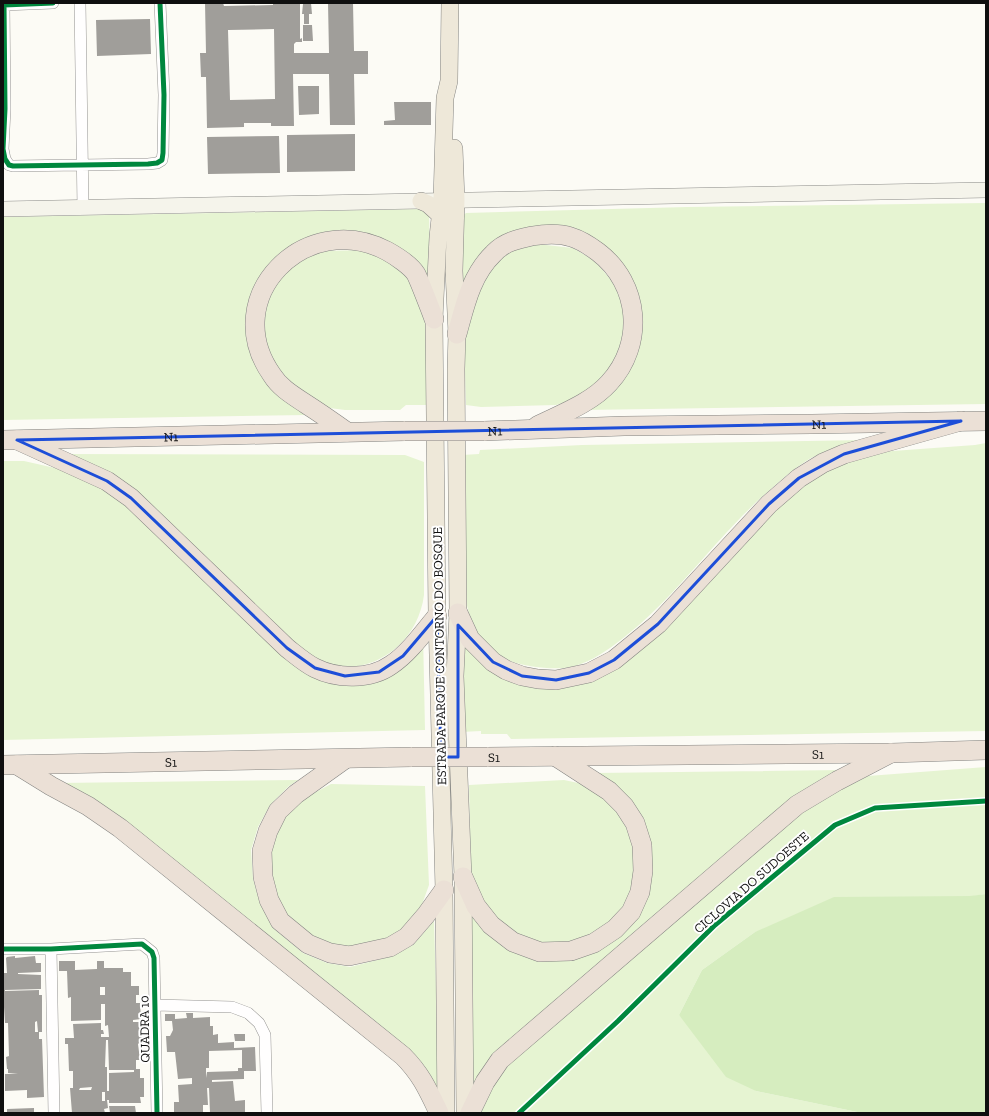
<svg xmlns="http://www.w3.org/2000/svg" width="989" height="1116" font-family="'Zilla Slab',serif">
	<style>
		.green { fill: #e6f4d2 }
		.forest { fill: #d6edbf }
		.building { fill: #a09e9a; fill-rule: evenodd }
		.lines { fill: none; stroke-linecap: round; stroke-linejoin: round }
		.street-casing { stroke: #969593; stroke-width: 12 }
		.secondary-casing { stroke: #8c8c89; stroke-width: 16 }
		.primary-casing { stroke: #838380; stroke-width: 18 }
		.highway-casing { stroke: #838380; stroke-width: 20 }
		.street { stroke: #fffefe; stroke-width: 11 }
		.secondary { stroke: #f5f4eb; stroke-width: 15 }
		.primary { stroke: #eee8d9; stroke-width: 17 }
		.highway { stroke: #ebe0d6; stroke-width: 19 }
		.highway-bridge-casing { stroke: #838380; stroke-width: 20; stroke-linecap: butt }
		.highway-bridge { stroke: #ebe0d6; stroke-width: 19 }
		.cycleway-casing { stroke: #fff; stroke-width: 8 }
		.cycleway { stroke: #00873e; stroke-width: 5 }
		.marked { fill: none; stroke: #1d4ed8; stroke-width: 3; stroke-linejoin: round }
		.labels { text-anchor: middle; stroke-width: 4; stroke-linejoin: round; paint-order: stroke }
		.street-label { font-size: 13px; fill: #0f0f0f; stroke: #fff }
	</style>
	<rect width="100%" height="100%" fill="#fcfbf5"/>
	<path class="green" d="M986,203V404L584,410L639,320L599,247L527,231L461,287L462,216L466,213L687,207Z
		M421,209L429,213L431,294L368,236L284,253L248,331L253,358L265,381L307,415L3,420V217Z
		M537,244L573,248L595,261L616,286L625,309L626,336L618,362L586,396L556,405L481,407L466,405C465,365 461,317 479,280C482,274 494,262 500,257C508,251 527,246 537,244Z
		M369,250L402,270L417,286L426,321L427,405H406L400,410H345L322,407L269,366L261,317L274,284L288,267L321,251Z
		M866,440C851,444 825,451 811,458C797,466 783,478 771,489C717,535 678,596 622,639C608,650 592,661 575,666C558,671 529,667 513,662C482,650 469,625 465,594L462,455L479,454L480,450L582,445Z
		M986,443V731L511,739L507,734H481V731L461,732L465,639L496,669L596,672L807,475L879,452L975,445Z
		M58,454L405,455L424,462V595C419,635 386,667 346,667C333,667 322,662 311,657L188,547Z
		M3,461H24L77,473L116,493L338,683L368,684L400,670L423,632L425,730L3,740Z
		M986,767V894L755,932L702,970L679,1015L756,1091L862,1113H479L502,1068L801,810L868,776Z
		M843,770L472,1096L469,904L511,946L601,944L649,864L595,773Z
		M298,780L289,786L270,805L258,827L251,850L253,879L260,903L273,928L303,953L327,963L350,967L393,956L413,945L434,921L439,1093L59,783Z
		M564,780L583,784L603,798L617,812L626,827L633,847L634,871L631,889L623,907L609,922L590,935L569,942L541,943L518,934L497,918L484,902L471,873L469,785Z
		M331,784L425,786L429,885L420,910L401,931L387,939L349,948L333,945L312,937L287,916L277,897L271,876L270,852L275,834L284,816L301,800Z"/>
	<path class="forest" d="M986,894V1113H862L756,1091L726,1077L679,1015L702,970L755,932L834,897L970,896Z"/>
	<path class="building" d="M205,3H223L224,6L273,5V3H300V39L302,38V42H296L294,44V53H329L328,3H353L354,51H368V74H354L355,125H330L329,74H293L294,126H271V123H244V127L207,128L206,77H201L200,53H206ZM274,29L275,99L230,100L228,30Z
		M311,3L312,14H302L303,4Z
		M304,14H309V24H304Z
		M150,19L151,54L97,56L96,20Z
		M303,25H312L313,41H303Z
		M298,86H319V114L299,115Z
		M394,102H431V125H384V121L395,120Z
		M355,134V171L287,172V135Z
		M279,136L280,173L208,174L207,137Z
		M15,956V958L35,956L36,963H41V972L18,973V974L41,975V989L5,990V991L39,990V995H42V1032H39V1039H42L44,1097L27,1098V1090L5,1091V1074H18L8,1073V1069H7L6,1057L9,1056L8,1023H5L4,1007H3V973H7L6,958L7,957ZM37,1021L38,1032H35V1022Z
		M59,961H75V970L97,969V961H104V968H123V972H131V986H139V995H136V1003H140L141,1019L133,1020V1022H141L142,1036V1040L138,1044L140,1060H136V1069H140V1078H144V1097H140L141,1103H109V1100H107L108,1108L104,1109L105,1113H72L70,1088H73V1071H69L68,1044H65V1038H74L73,1024L101,1023V1030H103L104,1034H101V1037H109L108,1025L105,1026V1004H101V1020L71,1021V997L68,998L67,971H59ZM100,987H105V995H100ZM106,1040H108L109,1070H134V1072L109,1073V1091H107V1067H105ZM92,1087L91,1090H79L80,1088ZM102,1092H105V1101H102Z
		M186,1013H193V1018L210,1017V1026H213V1035L218,1034V1043L234,1042V1048L255,1047L256,1071H244V1079L212,1080V1082L233,1081L235,1101L245,1100V1113H210L209,1088H207L208,1105H203V1113H174V1102H179L178,1085L192,1084V1078L178,1079L175,1052H167L166,1036H170L173,1030L172,1021H165V1014H175V1019L187,1018ZM242,1050V1068H238V1071L207,1072L206,1078V1068H209V1051Z
		M234,1034H245V1041H235Z
		M135,1106L136,1113H110L109,1106Z
		M34,1108V1113H7V1109Z"/>
	<g class="lines">
		<g class="street-casing">
			<path id="street" d="M53,3L4,5L5,109L3,149L5,159L9,165L13,166L148,164L157,163L162,160L163,153L164,95L160,3
				M80,3L83,208
				M3,949H51L142,944L152,952L154,958L157,1113
				M51,949L54,1113
				M155,1005L232,1007L248,1013L259,1023L265,1035L267,1113"/>
		</g>
		<g class="secondary-casing">
			<path id="secondary" d="M3,209L986,190"/>
		</g>
		<g class="primary-casing">
			<path id="primary" d="M454,148L456,200L454,271L457,334L456,369L458,613L455,676L463,877L465,1113
				M421,201L428,204L439,214
				M446,1113L444,890L437,616L434,319L438,237L442,200L445,98L449,81L450,3"/>
		</g>
		<g class="highway-casing">
			<g id="highway">
				<path d="M457,334C465,305 471,275 494,253C504,242 518,239 532,236C544,234 559,233 571,237C581,240 590,246 598,252C640,284 645,344 609,383C591,403 561,414 537,426"/>
				<path id="s1" d="M484,431L624,426L812,424L986,421"/>
				<path d="M347,432C333,422 320,413 306,404C294,396 280,388 272,375C217,297 306,208 387,251C396,256 411,266 416,274C418,278 420,283 422,288C426,298 430,308 434,319"/>
				<path id="s2" d="M3,440L405,431"/>
				<path d="M17,440L107,481L131,498L287,648C296,655 305,663 315,668C337,679 370,680 391,665C408,654 424,632 437,616"/>
				<path d="M458,613L470,639L493,662L506,670L522,676L538,679L556,680L589,673L614,660L658,624L769,504L799,478L823,463L844,454L961,421"/>
				<path id="s3" d="M487,757L891,753L986,750"/>
				<path d="M345,759L296,794L278,811L268,831L262,851L263,877L269,900L280,921L308,944L330,953L349,956L390,947L407,937L426,915L444,890"/>
				<path id="s4" d="M3,765L412,757"/>
				<path d="M17,765L51,786L88,806L120,828L403,1056C421,1074 428,1090 439,1113"/>
				<path d="M463,877L476,906L491,925L513,942L540,952L571,951L594,943L615,929L631,912L640,892L643,871L642,845L635,823L624,806L609,791L555,756"/>
				<path d="M470,1113L485,1082L500,1060L797,805L837,781L891,753"/>
			</g>
		</g>
		<use href="#street" class="street"/>
		<use href="#secondary" class="secondary"/>
		<use href="#primary" class="primary"/>
		<use href="#highway" class="highway"/>
		<g class="highway-bridge-casing">
			<path id="highway-bridge" d="M405,431H484
				M412,757H487"/>
		</g>
		<use href="#highway-bridge" class="highway-bridge"/>
		<g class="cycleway-casing">
			<path id="cycleway" d="M53,3L4,5L5,109L3,149L5,159L9,165L13,166L148,164L157,163L162,160L163,153L164,95L160,3
				M3,949H51L142,944L152,952L154,958L157,1113
				M519,1113L618,1021L715,925L835,825L875,808L986,801"/>
		</g>
		<use href="#cycleway" class="cycleway"/>
	</g>
	<path class="marked" d="M961,421L844,454L799,478L769,504L658,624L614,660L589,673L556,680L522,676L493,662L458,625V757H441L437,616L403,656L379,672L345,676L315,668L287,648L131,498L107,481L17,440Z"/>
	<g class="labels">
		<g class="street-label">
			<text dy="5" stroke="none"><textPath href="#s1" startOffset="335">N1</textPath></text>
			<text dy="5" stroke="none"><textPath href="#s1" startOffset="11">N1</textPath></text>
			<text dy="5" stroke="none"><textPath href="#s2" startOffset="168">N1</textPath></text>
			<text transform="translate(439 656) rotate(-91)" y="5">ESTRADA PARQUE CONTORNO DO BOSQUE</text>
			<text dy="5" stroke="none"><textPath href="#s3" startOffset="331">S1</textPath></text>
			<text dy="5" stroke="none"><textPath href="#s3" startOffset="7">S1</textPath></text>
			<text dy="5" stroke="none"><textPath href="#s4" startOffset="168">S1</textPath></text>
			<text transform="translate(751 882) rotate(-41)" y="5">CICLOVIA DO SUDOESTE</text>
			<text transform="translate(144 1029) rotate(-91)" y="5">QUADRA 10</text>
		</g>
	</g>
	<rect width="989" height="1116" fill="none" stroke="#0f0f0f" stroke-width="8"/>
</svg>
